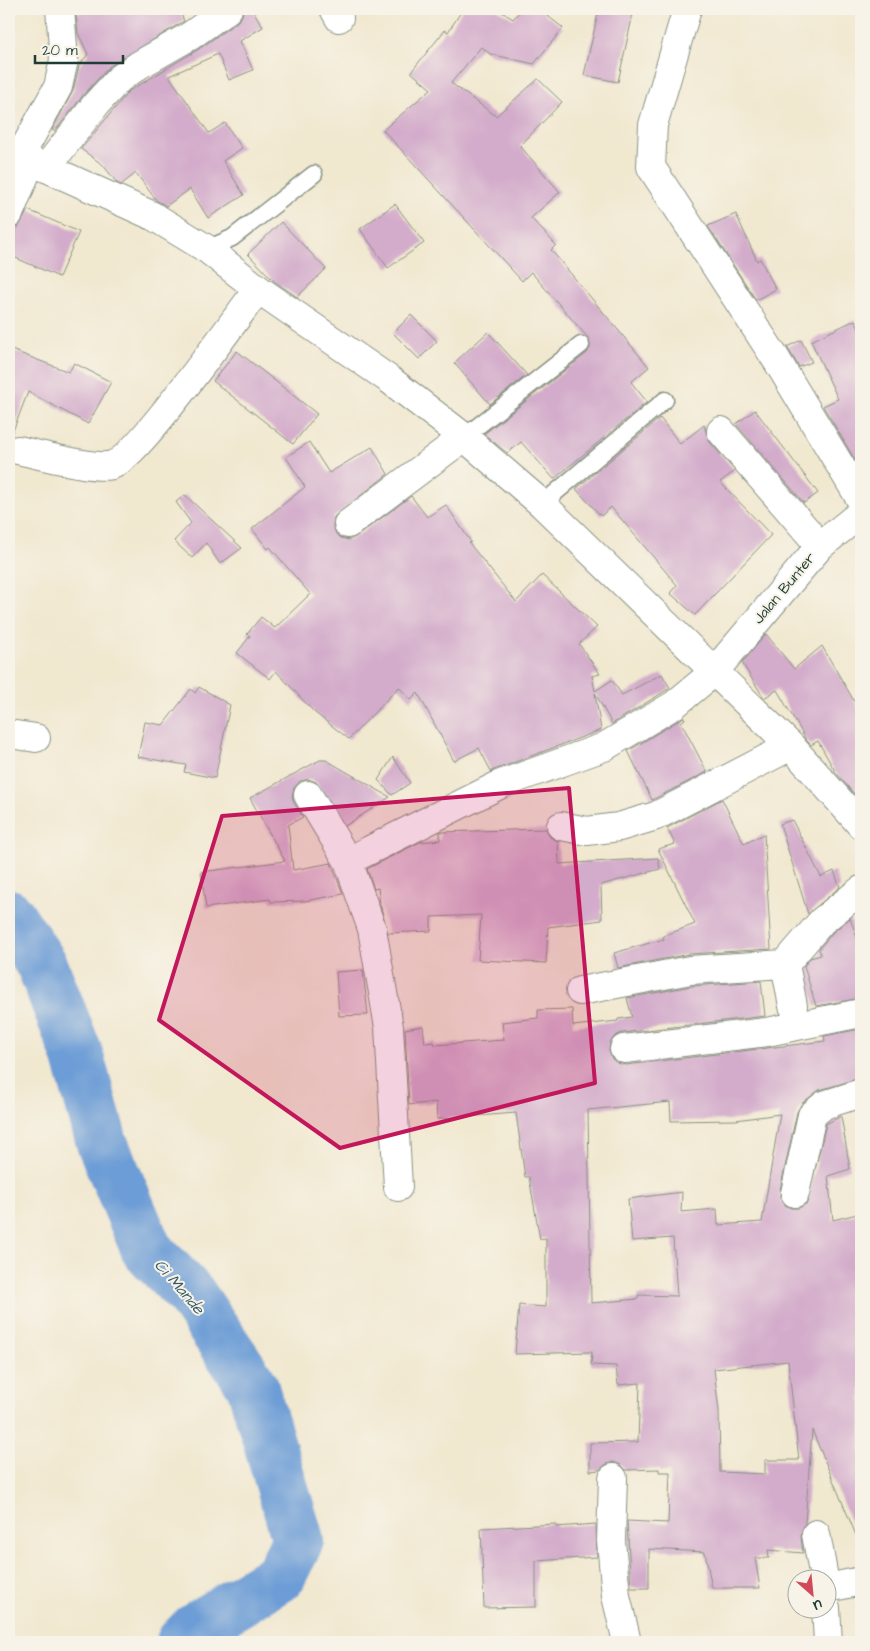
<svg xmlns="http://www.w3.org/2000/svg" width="870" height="1651" font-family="'Architects Daughter',sans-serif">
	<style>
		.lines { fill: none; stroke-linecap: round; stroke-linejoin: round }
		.river { stroke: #6d9dd6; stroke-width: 52 }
		.building { fill: #d3accb; fill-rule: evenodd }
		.service-casing { stroke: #889282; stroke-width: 19 }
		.minor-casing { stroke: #889282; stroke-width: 30 }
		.secondary-casing { stroke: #889282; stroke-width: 30 }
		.service { stroke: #fff; stroke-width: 16 }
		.minor { stroke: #fff; stroke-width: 28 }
		.secondary { stroke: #fff; stroke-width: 28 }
		.marked { fill: #c2185b; fill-opacity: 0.2; stroke: #c2185b; stroke-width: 4; stroke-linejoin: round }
		.labels { text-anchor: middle; stroke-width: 4; stroke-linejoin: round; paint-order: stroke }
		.street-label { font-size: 15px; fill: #1f3d34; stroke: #f7f3e8 }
		.water-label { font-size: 16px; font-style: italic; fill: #365a65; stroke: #f7f3e8 }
	</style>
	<rect width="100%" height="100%" fill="#f7f3e8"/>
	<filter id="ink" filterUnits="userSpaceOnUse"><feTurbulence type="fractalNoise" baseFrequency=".02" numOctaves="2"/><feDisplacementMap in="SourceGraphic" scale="10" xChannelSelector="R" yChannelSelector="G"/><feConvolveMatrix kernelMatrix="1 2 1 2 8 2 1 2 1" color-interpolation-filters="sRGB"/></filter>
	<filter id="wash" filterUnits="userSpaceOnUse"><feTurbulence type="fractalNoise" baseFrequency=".0096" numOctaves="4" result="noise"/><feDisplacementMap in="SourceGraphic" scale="20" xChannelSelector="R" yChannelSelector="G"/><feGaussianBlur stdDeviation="1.12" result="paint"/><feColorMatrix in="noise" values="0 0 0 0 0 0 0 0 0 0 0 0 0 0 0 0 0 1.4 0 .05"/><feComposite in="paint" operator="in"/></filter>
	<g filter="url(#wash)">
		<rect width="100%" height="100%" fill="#f1e8d0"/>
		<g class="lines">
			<path class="river" d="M9,915L42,965L77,1054L102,1143L147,1250L191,1295L252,1385L298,1540L280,1576L198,1626L182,1642"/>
		</g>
		<g id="blocks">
			<path class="building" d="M86,9H179L184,21L110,66L85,93L55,131L52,130L73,91L79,66L88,54L78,33L76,14Z
				M243,9H252L263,27L240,41L253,70L229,80L218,54L169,76L209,133L225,123L242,148L223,161L244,195L208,218L190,189L166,206L156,200L136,173L121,185L117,183L103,165L81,149L129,91L199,49L237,22L242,16Z
				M463,9H497L513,19L522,9H539L563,28L534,64L490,54L481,47L451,83L496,116L538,79L562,102L520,146L560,192L531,218L556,245L551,250L649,367L631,382L647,402L554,479L521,442L507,453L484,434L587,353L590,348L589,339L531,272L522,281L383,130L431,89L411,72L445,30L448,32Z
				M599,9H634L618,82L584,75Z
				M395,204L424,243L388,268L360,229Z
				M28,210L79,232L59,277L9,255V244Z
				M736,214L757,261L760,259L776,289L756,300L708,226Z
				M281,222L326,269L297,297L274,281L248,254Z
				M411,315L437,341L419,359L393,333Z
				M855,320L861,333V470L823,406L838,399L811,341Z
				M488,332L527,375L490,404L454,363Z
				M801,340L812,362L799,367L787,347Z
				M9,349L69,372L74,363L111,382L88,424L28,392L11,436L9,437Z
				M237,351L317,414L293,444L213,381Z
				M755,410L818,493L804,503L736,424Z
				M660,418L680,444L704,425L709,441L735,471L720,482L771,535L695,615L670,593L677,585L611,507L601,516L576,489Z
				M309,442L329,473L372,447L388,474L334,517L333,526L336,534L341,538L349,540L357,536L411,496L427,517L446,505L471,542L469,543L516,602L542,575L597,627L579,644L600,674L592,676L595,691L612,680L622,695L662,674L670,688L612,724L595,693L601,730L491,771L479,748L454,761L418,693L411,700L399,687L349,739L314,712L276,671L270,679L237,653L250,636L247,634L261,617L275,628L310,594L270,547L268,549L252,529L305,487L286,457Z
				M185,495L216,524L242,548L220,564L206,543L192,558L174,541L191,523L176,502Z
				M766,634L794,669L822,646L861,713V802L836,773L818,741L811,745L807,741L777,690L764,698L742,663Z
				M199,687L230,705L215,778L184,772L186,765L138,757L145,722L163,725L191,689L195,693Z
				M684,717L685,719L681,722L707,772L652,800L628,751Z
				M393,757L410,783L392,795L378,780Z
				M320,760H326L390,797L345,826L316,782L308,779L300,781L294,788L292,796L294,803L303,817L288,825L293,870L331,863L343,894L305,901L271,902L270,899L206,908L201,872L285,861L250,798Z
				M722,799L744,844L764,834L771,949L689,954L618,968L614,953L664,939L663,936L695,924L658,849L675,844L667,828Z
				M792,820L821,877L834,871L840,887L808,914L780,824Z
				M546,829L550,837L558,841L559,864L658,858L660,869L601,885L602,920L548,927L546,963L478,960L481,915L431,917V931L388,933L380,904L378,888L374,889L367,869L420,842L440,840V832Z
				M850,918L861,949V998L816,1006L804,966L810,958L821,955L819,949L833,932Z
				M363,970L368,1015L339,1016L336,972Z
				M761,981L765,1016L622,1033L615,1036L610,1042L609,1051L612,1059L617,1063L626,1065L825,1041L824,1036L861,1029V1078L819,1090L802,1103L797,1112L780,1190V1198L785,1205L791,1208H799L807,1203L826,1124L841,1116L850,1169L828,1176L833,1220L861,1213V1547L812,1430L805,1523L801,1536L803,1553L768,1550L769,1558H755L760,1588H712L705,1552L649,1549V1588H631L627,1521L668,1523L670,1472H659V1469L626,1470L621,1465L613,1462L605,1465L599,1470L590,1471V1443L638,1442L640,1383L618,1385L616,1366L591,1365L592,1352L515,1354L519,1305L546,1307V1238L540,1239L529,1177H525L516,1113L437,1119L436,1102L409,1105L405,1029L423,1026L425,1043L434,1042L435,1045L504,1040L502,1022L538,1018V1010L572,1009L573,1026L618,1021V1019L632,1017L627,998L692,986ZM670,1102L671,1121L736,1120L780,1114L762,1222L718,1225L717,1209L681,1212L682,1192L628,1199L632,1241L673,1238L677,1296L638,1295V1299L591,1303L588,1110ZM788,1361L799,1460H765V1474L720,1472L719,1411L714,1369Z
				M556,1524V1527L596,1524L597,1557L536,1561V1607L484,1608L481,1528Z"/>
		</g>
	</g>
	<g filter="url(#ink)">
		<use href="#blocks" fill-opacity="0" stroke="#889282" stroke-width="1"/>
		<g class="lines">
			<g class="service-casing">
				<path id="service" d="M207,249L232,238L314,174
					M464,437L581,345
					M542,504L665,400"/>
			</g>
			<g class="minor-casing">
				<path id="minor" d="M334,9L339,18
					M687,9L653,125L651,167L776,359L861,500
					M19,158L58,87L64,60L60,9
					M46,168L97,103L119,79L139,65L190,36L228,9
					M9,214L31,161
					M721,431L820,546
					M18,450C37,454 97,470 112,465C137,458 236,318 258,289
					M348,524L464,437
					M9,734L36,738
					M308,795L348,861L372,929L389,1027L398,1187
					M561,826L587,831L619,827L656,816L791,746
					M348,861L501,784L604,747L674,705L714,672L820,546L861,513
					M785,964L822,921L861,890
					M580,991L690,970L785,964L793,1006
					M624,1049L767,1032L861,1013
					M795,1193L812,1115L824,1105L861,1093
					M613,1478L611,1541L616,1596L627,1642
					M816,1534L824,1578
					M828,1588L861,1581
					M826,1608L828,1642"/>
			</g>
			<g class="secondary-casing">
				<path id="secondary" d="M9,156L31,161L153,216L207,249L258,289L390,380L464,437L542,504L791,746L861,825"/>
			</g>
			<use href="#service" class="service"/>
			<use href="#minor" class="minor"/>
			<use href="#secondary" class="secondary"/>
		</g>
	</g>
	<path class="marked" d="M569,788L595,1083L340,1148L159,1020L222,816Z"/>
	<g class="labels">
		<g class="street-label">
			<text transform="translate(784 588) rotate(-50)" y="5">Jalan Bunter</text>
		</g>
		<g class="water-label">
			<text transform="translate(180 1286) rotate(49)" y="6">Ci Mande</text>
		</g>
	</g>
	<rect width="870" height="1651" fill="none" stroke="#f7f3e8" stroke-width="30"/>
	<g transform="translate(812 1594) rotate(153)"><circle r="24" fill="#f7f3e8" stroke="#a1aaa0"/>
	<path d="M0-4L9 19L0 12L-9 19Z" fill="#d1495b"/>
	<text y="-8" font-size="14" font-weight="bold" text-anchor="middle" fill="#1f3d34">U</text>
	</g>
	<path d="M35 55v8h88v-8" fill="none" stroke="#1f3d34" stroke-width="2.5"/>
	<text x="42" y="55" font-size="15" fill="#1f3d34" stroke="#f7f3e8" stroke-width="4" paint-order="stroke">20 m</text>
</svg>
